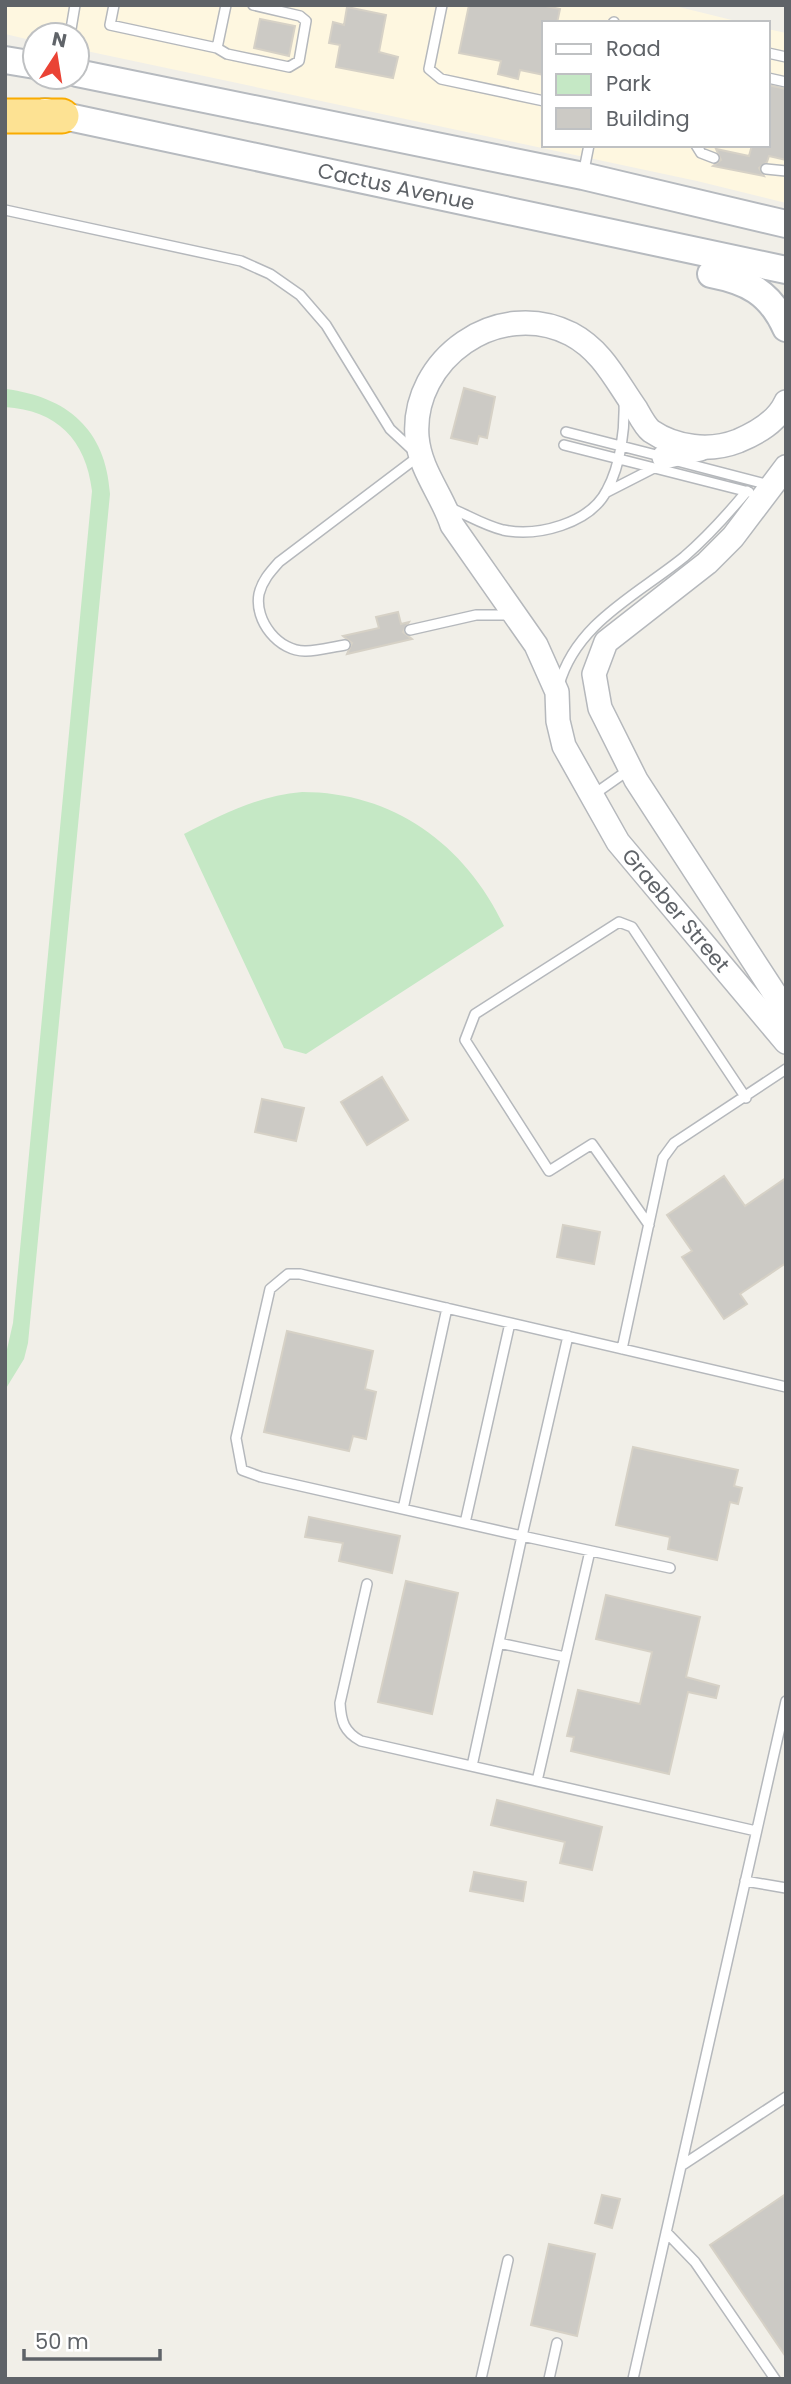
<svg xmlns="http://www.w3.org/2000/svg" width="791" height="2384" font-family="Poppins,sans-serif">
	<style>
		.commercial { fill: #fef7e0 }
		.green { fill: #c5e8c5 }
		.building { fill: #cccac5; stroke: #d6d1c6; stroke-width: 2 }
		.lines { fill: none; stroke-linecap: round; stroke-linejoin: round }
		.service-casing { stroke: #b5b8bc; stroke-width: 12 }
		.tertiary-casing { stroke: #b5b8bc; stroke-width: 26 }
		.secondary-casing { stroke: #b6babf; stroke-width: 30 }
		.motorway-casing { stroke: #f9ab00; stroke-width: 37 }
		.service { stroke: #fff; stroke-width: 9 }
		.tertiary { stroke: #fff; stroke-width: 23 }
		.secondary { stroke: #fff; stroke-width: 26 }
		.motorway { stroke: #fde293; stroke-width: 33 }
		.labels { text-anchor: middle; stroke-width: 5; stroke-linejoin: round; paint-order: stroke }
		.street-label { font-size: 21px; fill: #5f6368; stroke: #fff }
	</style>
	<rect width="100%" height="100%" fill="#f1efe8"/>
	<path class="commercial" d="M5,5H671L744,23H544V145H768V29L786,33V203L697,181L77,49V35H35V41L5,34Z"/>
	<path class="green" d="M6,389C67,397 106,429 110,494L28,1343L24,1359L5,1390V1358L13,1323L92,491C86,440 57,410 5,407Z
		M302,792C393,792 465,844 504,926L306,1054L284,1048L184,834C223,814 257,796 302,792Z"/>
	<path class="building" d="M469,5H541L560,9L557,23H544V75L520,70L518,79L498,74L501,61L459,53Z
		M347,7L386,15L379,52L398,57L393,78L336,67L340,45L329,43L333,22L344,25Z
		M260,19L295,26L289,56L254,48Z
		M768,85L786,89V160L769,156L767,162L759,168L764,176L713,166L721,160L716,149L749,156L752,145H768Z
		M464,388L495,397L487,438L479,436L477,444L451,438Z
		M398,612L401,624L409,622L403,632L412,639L347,654L352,643L343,636L379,628L376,617Z
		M382,1077L408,1120L367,1145L341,1102Z
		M262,1099L304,1108L296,1141L255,1132Z
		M724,1176L745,1206L786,1178V1263L740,1294L747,1304L724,1319L682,1257L692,1251L667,1215Z
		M563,1225L600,1232L594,1264L557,1257Z
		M287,1331L373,1351L365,1389L376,1392L366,1439L353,1436L349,1451L264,1432Z
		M633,1447L738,1470L734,1486L742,1488L738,1504L730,1502L717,1560L668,1549L670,1537L616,1525Z
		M309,1517L400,1536L392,1573L339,1561L343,1543L305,1537Z
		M406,1581L458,1593L432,1714L378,1702Z
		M606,1595L700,1617L686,1677L719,1686L716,1698L688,1692L669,1774L571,1751L574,1737L567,1736L578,1690L640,1704L652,1652L596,1639Z
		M497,1800L602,1827L592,1870L560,1863L565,1842L491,1825Z
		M474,1872L526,1882L523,1901L470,1891Z
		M786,2194V2357L710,2245Z
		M602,2195L620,2199L612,2228L595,2223Z
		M549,2244L595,2254L577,2336L531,2325Z"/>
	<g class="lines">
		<g class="service-casing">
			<path id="service" d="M114,5L110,25L217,48L226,5
				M442,5L429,69L441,79L544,101
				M613,23L614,22
				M70,35L75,5
				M217,48L227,54L289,67L299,61L306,21L300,16L253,5
				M768,53L786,57
				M768,78L786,82
				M696,145L701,153L714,158
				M766,169L786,171
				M583,175L589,145
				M5,210L241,261L270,274L300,295L326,325L390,429L419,456L279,562C270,572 262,581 259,594C254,621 279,652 306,651C319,651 332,647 345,645
				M566,432L664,457
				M564,445L749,492
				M677,461L769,485
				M607,492L652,469
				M448,507C466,514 483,525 503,530C537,537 590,524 607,490C621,464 625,429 624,401
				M410,630L476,615H512
				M559,685C576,623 637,595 684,557C707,537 727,515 747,491
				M593,795L630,769
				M649,1225L592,1144L549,1171L465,1040L475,1014L619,922L632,927L746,1098
				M568,1336L522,1536L670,1568
				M622,1349L663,1158L674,1143L786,1069
				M403,1509L447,1308
				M465,1523L510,1323
				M367,1584L340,1703C341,1721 344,1732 361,1741L756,1831
				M499,1643L565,1657
				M472,1766L522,1536L261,1477L242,1470L236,1438L270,1289L288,1274H300L786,1387
				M537,1781L590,1551
				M745,1881L786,1888
				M681,2166L786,2097
				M666,2232L695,2262L775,2379
				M481,2379L508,2260
				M549,2379L557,2343
				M633,2379L786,1701"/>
		</g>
		<g class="tertiary-casing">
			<g id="tertiary">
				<path id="s1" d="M786,402C777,422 757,433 738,441C710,452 676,448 651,431C645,426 640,416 636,409C616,381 603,351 571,334C498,297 411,359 417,437C420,471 442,494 452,525L536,645L557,692L558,721L564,746L618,842L786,1042"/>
				<path d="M664,457L700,449"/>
				<path d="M786,467L733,537L707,563L606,642L594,674L600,708L636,780L786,1011"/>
			</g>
		</g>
		<g class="secondary-casing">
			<g id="secondary">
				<path d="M5,60L35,65"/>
				<path d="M77,73L583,176L786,224"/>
				<path id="s2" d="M45,112L786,270"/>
				<path d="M711,274C747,281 770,292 786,328"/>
			</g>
		</g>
		<g class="motorway-casing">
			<path id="motorway" d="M5,116H62"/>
		</g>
		<use href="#service" class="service"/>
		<use href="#tertiary" class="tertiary"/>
		<use href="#secondary" class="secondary"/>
		<use href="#motorway" class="motorway"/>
	</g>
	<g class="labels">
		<g class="street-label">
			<text dy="7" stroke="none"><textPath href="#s2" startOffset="359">Cactus Avenue</textPath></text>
			<text dy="7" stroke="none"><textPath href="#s1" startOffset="1052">Graeber Street</textPath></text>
		</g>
	</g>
	<rect width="791" height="2384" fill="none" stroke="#5f6368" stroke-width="14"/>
	<rect x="542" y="21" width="228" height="126" fill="#ffffff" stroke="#bfc1c3" stroke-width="2"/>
	<rect x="556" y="44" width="35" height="10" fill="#ffffff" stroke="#bfc1c3" stroke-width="2"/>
	<text x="606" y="56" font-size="21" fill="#5f6368">Road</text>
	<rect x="556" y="74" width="35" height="21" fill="#c5e8c5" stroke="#bfc1c3" stroke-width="2"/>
	<text x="606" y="91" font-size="21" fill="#5f6368">Park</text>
	<rect x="556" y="108" width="35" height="21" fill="#cccac5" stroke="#bfc1c3" stroke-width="2"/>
	<text x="606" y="126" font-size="21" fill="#5f6368">Building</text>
	<g transform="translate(56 56) rotate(12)"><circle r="33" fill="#ffffff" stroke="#bfc1c3" stroke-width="2"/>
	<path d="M0-5L12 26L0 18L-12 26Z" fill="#ea4335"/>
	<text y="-10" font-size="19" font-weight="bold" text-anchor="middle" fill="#5f6368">N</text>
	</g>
	<path d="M24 2349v10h136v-10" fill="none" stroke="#5f6368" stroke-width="3.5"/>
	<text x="35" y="2349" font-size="21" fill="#5f6368" stroke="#ffffff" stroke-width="5" paint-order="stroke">50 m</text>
</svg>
